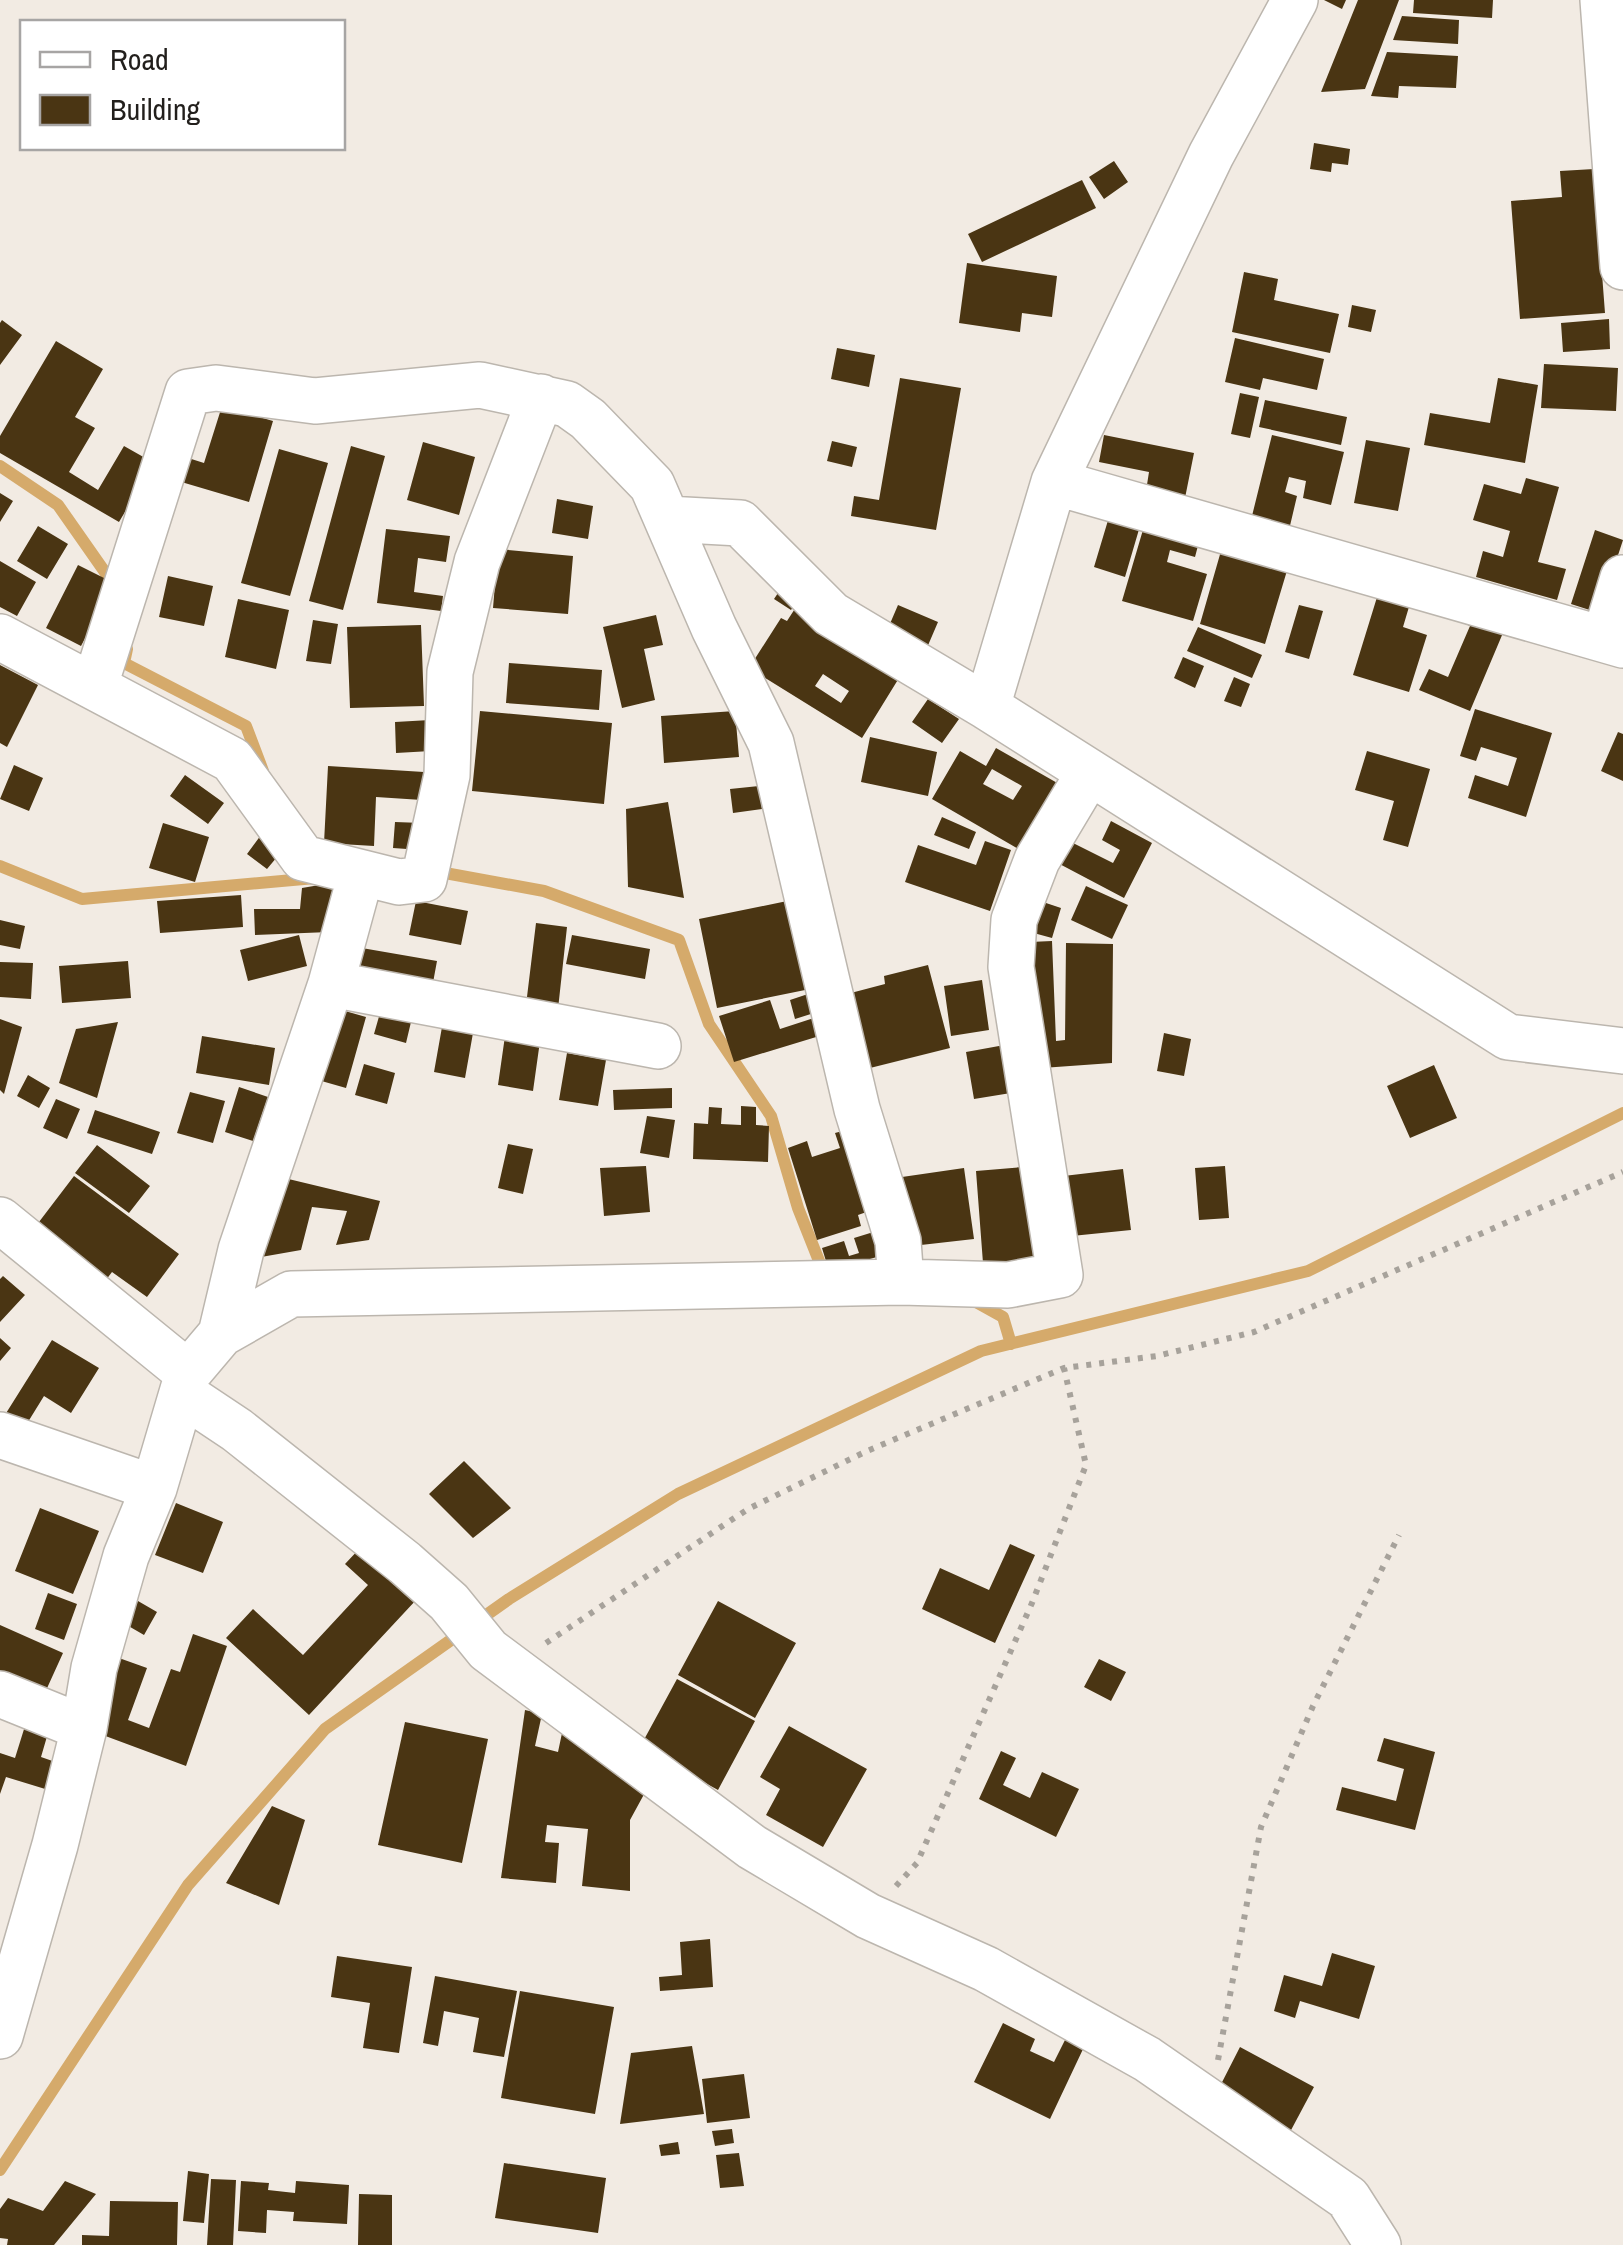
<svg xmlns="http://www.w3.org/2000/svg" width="1623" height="2245" font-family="'Archivo Narrow',sans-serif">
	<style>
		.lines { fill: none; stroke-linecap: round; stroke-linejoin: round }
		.stream { stroke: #d5aa6b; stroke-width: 12 }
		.building { fill: #4a3513; fill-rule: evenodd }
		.minor-casing { stroke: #bcb6ae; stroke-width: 48 }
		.path { stroke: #a7a29b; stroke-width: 6; stroke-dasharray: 5 8; stroke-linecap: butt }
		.minor { stroke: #fff; stroke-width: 45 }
	</style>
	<rect width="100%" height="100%" fill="#f2ebe3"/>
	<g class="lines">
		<path class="stream" d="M0,466L58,505L114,585
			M127,649L124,663L246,726L263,771
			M0,866L82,899L315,878
			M434,871L544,891L679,940L709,1024L771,1116L798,1208L825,1276
			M976,1302L1003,1317L1011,1344
			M0,2170L188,1885L325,1729L509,1599L678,1494L981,1351L1308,1271L1623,1113"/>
	</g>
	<path class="building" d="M1324,0H1346L1342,9Z
		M1358,0H1399L1365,89L1321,92Z
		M1414,0H1493L1492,18L1413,13Z
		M1402,16L1459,20L1458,44L1393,40Z
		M1387,52L1458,56L1456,88L1399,86L1398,98L1371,96Z
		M1314,143L1350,149L1348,165L1332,163L1331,172L1310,169Z
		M1114,161L1128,182L1104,199L1089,177Z
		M1594,169L1605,313L1520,319L1511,201L1562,197L1560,171Z
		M1082,180L1096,208L982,262L968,234Z
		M967,263L1057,276L1052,317L1022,313L1020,332L959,323Z
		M1244,272L1278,279L1274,300L1339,314L1330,353L1232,332Z
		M1352,305L1376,310L1371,332L1348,327Z
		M1609,319L1610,349L1563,352L1561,323Z
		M2,320L22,335L0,365V323Z
		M1235,338L1324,359L1317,390L1263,378L1260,390L1225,382Z
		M56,341L103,369L75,417L95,428L69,472L98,490L124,446L154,463L119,522L0,453V436Z
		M837,348L875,355L869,387L831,379Z
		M1544,364L1618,368L1616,411L1541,408Z
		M900,378L961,388L936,530L851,516L854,496L879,500Z
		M1498,378L1538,385L1525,463L1424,445L1430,413L1490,423Z
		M1240,393L1259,397L1250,438L1231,434Z
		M1265,400L1347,417L1341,445L1259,427Z
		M222,406L273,421L249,502L178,481L185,457L204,463Z
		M1104,435L1194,453L1185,498L1146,491L1149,472L1099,462Z
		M1272,435L1344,452L1331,505L1303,498L1306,481L1289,477L1285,492L1297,496L1289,530L1251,520Z
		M1366,440L1410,448L1398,511L1354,503Z
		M832,441L857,447L852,467L827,461Z
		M423,442L475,457L459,515L407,500Z
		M351,446L385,456L343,610L309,601Z
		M279,449L328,463L290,596L241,583Z
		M1526,478L1559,487L1538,562L1566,569L1557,600L1476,577L1483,551L1503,557L1510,531L1473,520L1484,484L1521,494Z
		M0,493L13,501L0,522Z
		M557,499L593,506L588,539L552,533Z
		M1109,517L1140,526L1125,577L1094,567Z
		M1145,523L1200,538L1195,557L1170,550L1167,562L1207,574L1193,621L1122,601Z
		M38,526L68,544L47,579L17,561Z
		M386,529L450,536L446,562L418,558L414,592L443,596L441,611L377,603Z
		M1595,530L1623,540L1599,613L1571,604Z
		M1223,544L1289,564L1265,644L1200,624Z
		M498,549L573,556L568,614L493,608Z
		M0,561L36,582L17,616L0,607Z
		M78,565L114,583L81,646L46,628Z
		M168,576L213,586L204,626L159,617Z
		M1382,581L1414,590L1403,627L1427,635L1409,692L1353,675Z
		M784,584L801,595L791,610L774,599Z
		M238,599L289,610L276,669L225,657Z
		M798,604L899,678L862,738L749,668L781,618L787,621ZM823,674L849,691L841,703L815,686Z
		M898,605L938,622L926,650L886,633Z
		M1299,605L1323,611L1309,659L1285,652Z
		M656,615L663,645L644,649L655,700L622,708L603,627Z
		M1449,617L1508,621L1470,711L1419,690L1429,669L1448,677L1470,626Z
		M313,620L338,624L331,664L306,661Z
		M421,625L424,706L350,708L347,627Z
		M1198,627L1262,655L1252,678L1187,651Z
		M1183,657L1204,666L1195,688L1174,678Z
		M509,663L602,670L599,710L506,703Z
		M0,665L38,685L7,747L0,743Z
		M1234,677L1250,684L1241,707L1224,701Z
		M928,699L959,719L942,743L912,722Z
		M1475,709L1552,733L1526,817L1468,798L1475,775L1508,786L1517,758L1481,747L1476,761L1460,756Z
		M480,711L612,723L604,804L472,791Z
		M735,711L739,757L664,763L661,716Z
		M430,720L431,751L396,753L395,722Z
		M1618,732L1623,734V781L1601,771Z
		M870,737L937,752L928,796L861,782Z
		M996,748L1066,788L1027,854L932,799L960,751L986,766ZM992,769L1022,786L1013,800L983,784Z
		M1367,751L1430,769L1408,847L1383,840L1394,801L1355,790Z
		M14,765L43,778L29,811L0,799Z
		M328,766L424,772L422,800L376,797L374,846L324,843Z
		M185,775L224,803L208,824L170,796Z
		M759,786L762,809L733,813L730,789Z
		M668,802L684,898L628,887L626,809Z
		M942,817L976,832L969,849L934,835Z
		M1111,821L1152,843L1124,898L1052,860L1063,838L1113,863L1120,850L1102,840Z
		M395,822L422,823L421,850L393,848Z
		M163,823L209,837L195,882L149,868Z
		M261,835L282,851L267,869L247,854Z
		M985,841L1011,850L990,911L905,882L918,845L976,865Z
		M343,881L329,932L255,935L254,909H300L302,888Z
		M1086,886L1128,905L1112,939L1071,920Z
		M241,895L243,927L160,933L157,901Z
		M792,900L810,989L717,1008L699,919Z
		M416,901L468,911L461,945L409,935Z
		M1040,901L1061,908L1052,938L1030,932Z
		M0,920L25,926L20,949L0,945Z
		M536,923L567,927L558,1009L526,1005Z
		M299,935L307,966L248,981L240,950Z
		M572,935L650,949L645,979L566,964Z
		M1052,941L1056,1041L1065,1040L1066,943L1113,944L1112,1063L1042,1068L1030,942Z
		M356,947L437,961L432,988L351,973Z
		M128,961L131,998L62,1003L59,966Z
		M0,962L33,963L31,999L0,997Z
		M928,965L950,1048L866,1069L847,994L885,984L884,976Z
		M982,980L989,1030L951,1036L944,986Z
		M808,994L814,1013L795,1019L790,1000Z
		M770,1000L780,1029L820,1016L826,1034L734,1062L719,1016Z
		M331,1007L366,1017L346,1088L311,1078Z
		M380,1013L411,1022L406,1043L374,1034Z
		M0,1019L22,1027L4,1094L0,1090Z
		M118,1022L97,1098L59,1083L76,1029Z
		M442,1027L473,1033L465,1078L434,1072Z
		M1164,1033L1191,1039L1184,1076L1157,1071Z
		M202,1036L275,1048L269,1085L196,1073Z
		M505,1036L540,1041L533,1091L498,1085Z
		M1010,1044L1017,1092L974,1099L966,1052Z
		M567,1053L606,1060L598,1106L559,1100Z
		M364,1064L395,1073L387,1104L355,1095Z
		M1434,1065L1457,1118L1410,1138L1387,1086Z
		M28,1075L50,1088L39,1108L17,1096Z
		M239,1087L268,1097L253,1141L225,1132Z
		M672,1088V1108L614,1110L613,1090Z
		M190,1092L225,1101L213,1143L177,1133Z
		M56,1099L80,1109L67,1139L43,1128Z
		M741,1106L756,1107V1125L769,1126L768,1162L693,1159L694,1123L708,1124L709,1107L722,1108L721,1124L741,1125Z
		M95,1110L160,1132L152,1154L87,1133Z
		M647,1116L675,1120L669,1158L640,1153Z
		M850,1129L875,1209L858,1215L861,1226L817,1240L788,1148L807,1141L812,1157L840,1148L835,1133Z
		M508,1144L533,1149L523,1194L498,1188Z
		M97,1145L150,1186L129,1213L75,1173Z
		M646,1166L650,1212L604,1216L600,1168Z
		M1034,1166L1041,1259L983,1263L976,1171Z
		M1225,1166L1229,1218L1199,1220L1195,1168Z
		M964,1168L974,1239L912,1246L902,1177Z
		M1123,1169L1131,1230L1062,1237L1055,1177Z
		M74,1176L179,1254L147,1297L112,1272L96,1293L26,1239Z
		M276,1176L380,1201L369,1240L336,1245L347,1211L312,1207L301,1250L249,1259Z
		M880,1230L887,1254L829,1271L822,1248L844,1241L849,1256L859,1253L854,1238Z
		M3,1276L25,1295L0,1322V1279Z
		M0,1338L11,1348L0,1361Z
		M52,1340L99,1368L71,1413L44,1396L23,1430L3,1418Z
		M464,1461L511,1508L473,1538L429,1494Z
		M176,1503L223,1522L203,1573L155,1555Z
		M40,1508L99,1531L73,1594L15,1571Z
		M1010,1544L1035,1555L995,1643L922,1609L940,1568L989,1590Z
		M361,1547L417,1599L309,1715L226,1638L253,1609L303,1655L368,1585L345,1564Z
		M48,1593L77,1604L64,1640L35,1629Z
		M138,1601L157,1612L144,1635L125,1624Z
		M718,1601L796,1643L755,1718L678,1675Z
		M0,1625L63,1653L43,1697L0,1678Z
		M193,1634L227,1646L186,1766L92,1731L119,1658L147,1668L128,1720L149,1728L171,1669L180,1672Z
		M1099,1659L1126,1672L1111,1701L1084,1687Z
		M677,1679L755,1721L718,1790L640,1747Z
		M525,1710L542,1714L535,1746L558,1752L565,1719L648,1787L630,1820V1891L582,1886L588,1829L547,1825L545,1842L559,1843L556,1883L501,1878Z
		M405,1722L488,1739L462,1863L378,1845Z
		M25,1726L48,1733L41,1757L64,1765L55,1792L6,1777L0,1794V1753L15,1758Z
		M789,1726L867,1769L823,1847L766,1815L780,1789L760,1777Z
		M1384,1738L1435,1752L1415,1830L1336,1810L1342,1787L1396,1801L1404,1769L1377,1761Z
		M1001,1751L1016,1758L1003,1785L1030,1798L1042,1772L1079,1789L1056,1837L979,1799Z
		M272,1806L305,1820L279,1905L226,1883Z
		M710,1939L713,1987L660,1991L659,1977L682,1975L680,1942Z
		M1332,1953L1375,1966L1359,2019L1300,2001L1295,2018L1274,2011L1284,1975L1322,1986Z
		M337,1956L412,1967L399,2053L363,2048L370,2003L331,1997Z
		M435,1976L517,1991L504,2057L473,2052L479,2018L444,2011L438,2046L423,2043Z
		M520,1991L614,2007L595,2114L501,2098Z
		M1003,2023L1035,2039L1030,2051L1054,2062L1066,2038L1084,2047L1050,2119L974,2082Z
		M692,2046L704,2114L620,2124L631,2053Z
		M1240,2047L1314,2087L1290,2132L1216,2094Z
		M744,2074L750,2118L707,2123L702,2079Z
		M732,2129L734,2143L715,2146L712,2131Z
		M678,2142L680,2154L661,2156L659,2145Z
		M739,2153L744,2186L720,2188L716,2155Z
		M504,2163L606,2178L598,2233L495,2218Z
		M188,2171L209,2174L204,2223L183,2221Z
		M211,2179L236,2180L233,2245H207Z
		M65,2181L96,2194L54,2245H7L8,2239L0,2238V2209L8,2198L43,2211Z
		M241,2181L269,2183L268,2190L295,2193L296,2181L349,2185L347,2224L293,2221L294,2212L267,2210L266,2233L238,2231Z
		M359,2194L392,2195V2245H358Z
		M110,2201L178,2202L177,2245H82V2235L109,2236Z"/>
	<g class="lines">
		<g class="minor-casing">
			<path id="minor" d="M1603,0L1623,267
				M1054,482L1623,645
				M667,519L740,523L831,614L987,707L1508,1037L1623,1051
				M0,637L232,760L303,858L399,882L424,879L447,775L450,672L477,562L541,397
				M1605,637L1623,578
				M95,685L188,392L216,388L315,401L480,385L567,404L588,419L652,485L714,628L771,743L857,1109L898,1241L901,1282
				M987,707L1054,482L1211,155L1295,0
				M331,984L658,1046
				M0,1220L188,1373
				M221,1334L291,1294L901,1282L1008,1285L1060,1275L1011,967L1014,920L1037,860L1089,773
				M183,1394L237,1430L405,1563L449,1602L488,1650L752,1847L868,1916L986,1969L1147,2059L1348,2198L1378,2245
				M0,1435L154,1488
				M0,1694L84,1728
				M0,2036L55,1845L84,1728L94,1668L126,1556L154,1488L188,1373L221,1334L241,1250L331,984L361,874"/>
		</g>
		<path class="path" d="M546,1643L748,1509L867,1451L1064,1368L1157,1356L1254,1332L1623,1172
			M896,1886L917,1863L1032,1603L1086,1465L1064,1368
			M1218,2060L1261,1827L1313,1706L1399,1535"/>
		<use href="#minor" class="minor"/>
	</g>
	<rect x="20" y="20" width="325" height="130" fill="#ffffff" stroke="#a7a5a4" stroke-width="2.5"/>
	<rect x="40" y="52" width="50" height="15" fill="#ffffff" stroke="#a7a5a4" stroke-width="2.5"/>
	<text x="110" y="70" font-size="30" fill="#221f1c">Road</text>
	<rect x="40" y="95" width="50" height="30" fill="#4a3513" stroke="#a7a5a4" stroke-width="2.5"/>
	<text x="110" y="120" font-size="30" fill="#221f1c">Building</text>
</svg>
